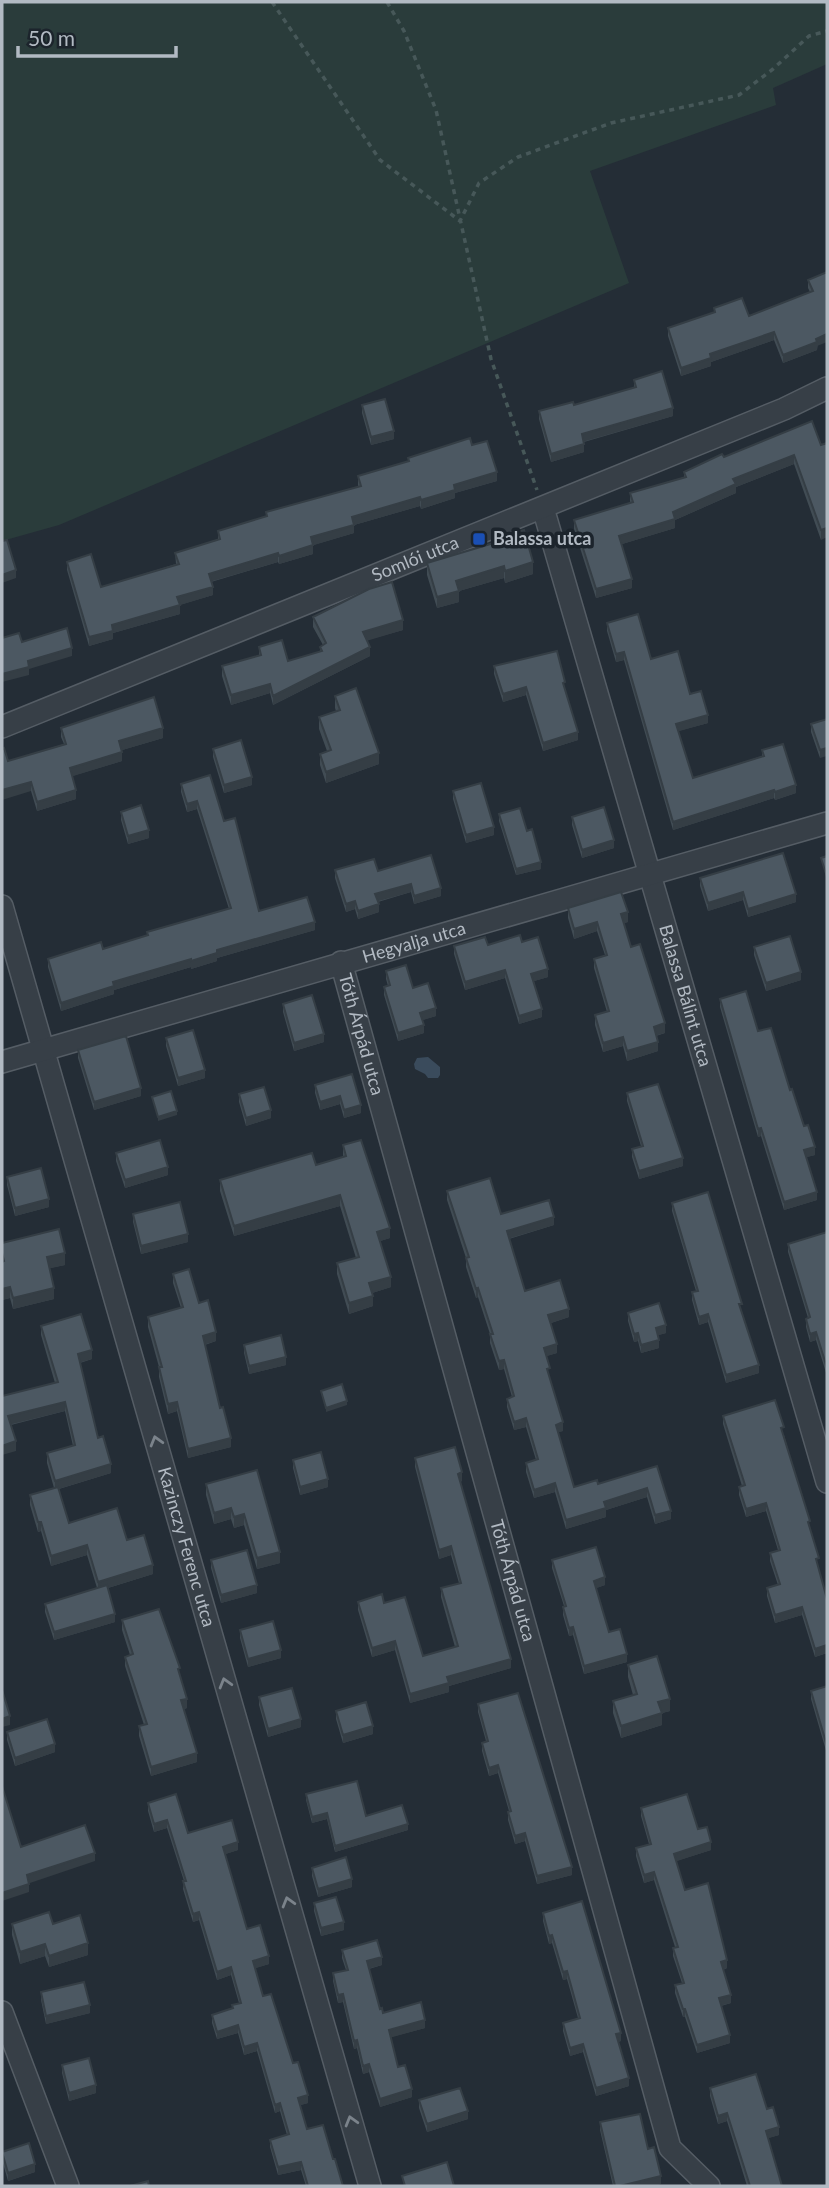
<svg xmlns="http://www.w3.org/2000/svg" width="829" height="2188" font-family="Lato,sans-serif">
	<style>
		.green { fill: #2a3c3b }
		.water { fill: #3a4b5c }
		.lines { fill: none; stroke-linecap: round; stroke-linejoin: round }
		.street-casing { stroke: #555d65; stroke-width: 24 }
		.path { stroke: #475859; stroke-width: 3.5; stroke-dasharray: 5 5; stroke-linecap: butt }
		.street { stroke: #373f47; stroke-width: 21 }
		.wall { fill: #414c54 }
		.shaded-wall { fill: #353e45 }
		.building { fill: #4c5862; stroke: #353e45; stroke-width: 2 }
		.oneway { stroke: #7b838b }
		.transit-dot { fill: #1a4fb4; stroke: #1c242c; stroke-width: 2.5 }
		.labels { text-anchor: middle; stroke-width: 7; stroke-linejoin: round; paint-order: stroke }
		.poi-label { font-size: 18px; font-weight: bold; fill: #b2bac3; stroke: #1c242c; text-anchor: start }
		.street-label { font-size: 18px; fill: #b2bac3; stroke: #1c242c }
	</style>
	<rect width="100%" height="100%" fill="#242d36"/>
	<path class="green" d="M2,2H827V64L773,88L776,105L590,171L629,283L59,525L2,541Z"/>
	<path class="water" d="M428,1057L440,1067V1075L438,1078H428L425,1074L415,1069L414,1064L417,1058Z"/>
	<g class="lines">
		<g class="street-casing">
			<g id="street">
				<path id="s1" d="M543,508L827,1482"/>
				<path id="s2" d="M2,727L784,409L827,388"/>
				<path id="s3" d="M2,906L370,2186"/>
				<path id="s4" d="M341,962L670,2148L709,2186"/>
				<path id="s5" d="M2,1062L827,823"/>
				<path d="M2,2012L68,2186"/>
			</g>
		</g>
		<path class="path" d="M272,2L380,160L460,221L479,183L518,157L611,123L739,95L773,69L809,36L827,31
			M387,2L404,31L436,110L491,359L537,490"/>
		<use href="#street" class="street"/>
	</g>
	<path class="wall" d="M827,272L817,350L783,363L774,340L711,362V366L681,376L668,336V328L714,313V308L749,316L810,292L808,288V280Z
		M634,380L673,416L584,442V452L551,462L539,419V411L574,405L634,388Z
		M362,405L394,439L371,445L362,413Z
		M472,445L497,481L455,493V498L421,509L420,506L354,525V533L313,545V554L279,564L278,562L211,582L213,595L179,605L180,614L113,633V639L89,646L67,570V562L101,587L176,564L175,553L218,540V531L266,516V512L358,487V476L408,461V458Z
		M821,445V540L794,464L736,487V493L675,520V528L622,544L632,588L596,598L574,529V520L630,503V493L684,477V472L724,457Z
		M496,539L533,574L505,583L504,578L459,591V602L437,608L427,575V563L496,543Z
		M313,617L403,630L367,640L370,656L273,705L270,693L231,705L222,676V666L259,655V647L288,661L320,652V647L323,645L313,627Z
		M607,623L690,694L708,723L678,731L693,778L762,756V750L796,793L775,800L774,798L673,830L624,660L616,662L607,631Z
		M494,666L565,689L578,740L543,751L526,695L503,702L494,674Z
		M335,696L379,764L326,783L320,765V754L327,751L319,729V717L336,711L335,708Z
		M827,719L820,758L811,732V724Z
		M61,728L163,738L122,750V761L72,776L76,799L37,811L31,791L8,761L64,744L61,737Z
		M213,749L252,785L224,793L213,757Z
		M181,784L224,821L259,911L315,930L217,958V961L191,969V967L114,990V994L61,1011L48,967V959L103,949L147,935V932L229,909L197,809L187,812L181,792Z
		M453,791L494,835L466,843L453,799Z
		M121,812L149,838L128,844L121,820Z
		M499,814L527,831L541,869L516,875L499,821Z
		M572,817L614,848L582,858L572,825Z
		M335,870L378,871L441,896L414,904L411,892L378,902L379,912L358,919L355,909L346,912L335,878Z
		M700,878L796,902L748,917L743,900L708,911L700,886Z
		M568,908L628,922L624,923L631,947L665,1033L656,1036L658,1051L627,1061L623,1046L603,1052L595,1025V1015L607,1012L594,968V959L605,955L597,931L574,939L568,918Z
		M522,942L548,977L534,981L542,1017L519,1024L505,978L465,990L454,954V946L488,945Z
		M754,947L801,980L766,991L754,955Z
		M386,971L413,988L436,1016L422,1020L424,1033L398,1041L384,995V987L388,986L386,979Z
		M720,999L758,1031L790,1090L815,1155L806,1157L817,1200L784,1210L761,1136L758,1137L720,1007Z
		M283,1004L324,1042L294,1051L283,1012Z
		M166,1038L205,1078L178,1086L166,1046Z
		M78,1050L141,1096L94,1110L78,1058Z
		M315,1085L361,1105V1113L344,1118L340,1104L320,1110L315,1093Z
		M627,1093L683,1166L639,1179L632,1157V1149L641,1146L627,1101Z
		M239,1094L271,1118L246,1126L239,1102Z
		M343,1145L390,1238L380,1241L391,1287L372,1293L373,1306L349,1314L337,1274V1263L356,1258L340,1206L234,1236L220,1191V1180L316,1165L343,1157Z
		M116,1153L168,1175L125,1188L116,1161Z
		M7,1177L49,1207L15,1216L7,1185Z
		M447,1191L501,1214L554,1225L509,1239L525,1291L569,1317L551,1323L557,1353L546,1356L549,1377L563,1431L558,1432L574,1487L598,1484L657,1466L671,1519L655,1524L647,1497L606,1510V1517L566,1529L555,1492L534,1498L526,1472V1463L536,1460L526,1427L514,1430L507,1407V1399L512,1397L504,1369L499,1370L490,1343V1334L478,1297L476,1298L466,1267V1258L447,1200Z
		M672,1203L742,1312L759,1373L726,1383L708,1322L699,1325L692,1300V1292L696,1291L672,1211Z
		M133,1214L188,1242L141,1254L133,1222Z
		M827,1232V1376L816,1340L810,1342L806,1327V1319L808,1318L788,1252V1244Z
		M2,1243L65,1265L50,1268L54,1299L13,1309L10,1298L2,1300Z
		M173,1274L199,1303L216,1341L205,1345L220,1408L231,1447L188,1458L177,1411L168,1414L159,1377V1367L148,1327V1317L181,1308L173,1283Z
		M628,1313L666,1333L658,1335L659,1348L641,1353L638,1341L634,1342L628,1321Z
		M41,1326L92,1359L80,1363L98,1438L111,1473L59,1489L69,1523L127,1540L153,1574L108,1588L115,1622L54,1640L45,1612V1604L97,1588L87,1555L51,1566L41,1531L38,1532L30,1505V1495L54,1488L47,1463V1453L73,1446L65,1411L11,1425L16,1451L2,1396L55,1383L41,1335Z
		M244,1345L286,1365L249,1374L244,1353Z
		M723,1416L784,1435L810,1527L818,1566L827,1599V1653L815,1657L802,1615L775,1623L767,1596V1588L778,1585L770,1561V1553L778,1550L766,1511L746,1517L739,1495V1487L742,1486L723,1424Z
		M415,1458L462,1481L460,1482L511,1668L449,1686V1692L410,1703L395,1650L372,1657L358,1610V1602L384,1603L423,1656L455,1647L441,1597V1588L459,1583L451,1555L439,1559L415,1467Z
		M293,1460L328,1487L300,1495L293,1468Z
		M257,1470L280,1563L257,1569L244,1525L234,1528L231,1519L214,1524L206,1495V1484Z
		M211,1560L257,1593L221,1603L211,1568Z
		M552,1560L605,1585L596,1588L609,1632L627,1662L584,1674L573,1635L569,1636L563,1615V1607L564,1606L552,1568Z
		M122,1620L180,1677L187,1708L184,1709L197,1762L151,1776L139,1736V1726L144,1725L125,1666V1657L130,1655L122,1630Z
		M240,1630L281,1658L248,1667L240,1638Z
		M628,1665L670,1711L662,1713V1725L621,1738L613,1713V1701L633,1695L628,1677Z
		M827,1686V1754L811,1699V1691Z
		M259,1697L301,1727L268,1737L259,1705Z
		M478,1704L572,1875L537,1884L525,1841L515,1844L508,1820V1812L509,1811L498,1773L489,1776L482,1751V1743L486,1741L478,1712Z
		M336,1711L373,1734L343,1743L336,1719Z
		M7,1732L55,1752L15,1766L7,1740Z
		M306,1794L366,1816L408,1830L335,1852L327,1819L312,1823L306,1800Z
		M148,1803L188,1833L238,1850L225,1854L247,1929L269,1964L255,1968L263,1996L293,2063L308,2103L300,2105L307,2129L333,2159L343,2186H306L301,2170L278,2175L270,2147V2140L287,2135L280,2111L275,2113L257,2051L244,2055L238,2033L217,2039L212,2023V2015L232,2009V2005L239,2003L231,1975L217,1980L199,1920L193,1922L183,1889L184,1881L167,1828L154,1832L148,1811Z
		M641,1808L698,1829L711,1850L676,1861L685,1890L727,1968L723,1970L731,2003L721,2006L730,2043L697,2053L685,2017H683L675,1993V1985L682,1983L673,1956V1948L675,1947L654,1880L644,1883L636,1856V1848L649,1844L641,1816Z
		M312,1868L352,1887L318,1897L312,1876Z
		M314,1903L344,1930L321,1936L314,1911Z
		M543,1913L621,2041L618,2042L629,2086L596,2096L583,2052L570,2056L563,2031V2023L578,2018L567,1979L563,1980L552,1943L549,1944L543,1921Z
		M12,1924H53L88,1955L49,1967L45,1956L20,1964L12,1935Z
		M342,1950L382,1965L369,1969L380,2009L383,2013L425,2028L391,2037L398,2067L412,2097L380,2107L369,2072L363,2074L357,2048L354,2049L343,2002L338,2003L333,1981V1973L346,1970L342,1958Z
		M41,1992L90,2013L46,2024L41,2000Z
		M62,2065L96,2093L69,2101L62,2073Z
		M710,2088L767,2109L779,2135L768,2138L782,2186H747L727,2121L718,2124L710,2096Z
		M419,2100L468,2119L427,2132L419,2108Z
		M600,2122L648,2149L661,2184L652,2186H613L600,2130Z
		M2,2152L35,2172L8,2181L2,2160Z"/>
	<path class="shaded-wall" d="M774,332V340L711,362V366L681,376V368L710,354Z
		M827,334V342L817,346V350L783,363V355Z
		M673,408V416L582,442V434Z
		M394,431V439L371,445V437Z
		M584,444V452L551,462V454Z
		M794,455V464L736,487V493L675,520V528L619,545V536L673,512L733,479Z
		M497,472V481L455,493V498L421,509V500L454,485Z
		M420,497V506L354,525V533L311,546V537L352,517Z
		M827,528V537L821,540V530Z
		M313,545V554L279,564V556Z
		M278,553V562L209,582V574Z
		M533,562V574L505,583V571Z
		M504,566V578L459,591V602L437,608V597L456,581Z
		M16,570V578L2,583V575Z
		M632,579V588L596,598V589Z
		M213,587V595L177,606V597Z
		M180,605V614L113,633V639L89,646V637L112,625Z
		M403,620V630L363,642V632Z
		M370,647V656L273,705V696Z
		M72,648V656L29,669V675L2,682V674L28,661Z
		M624,652V660L616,662V654Z
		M270,684V693L231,705V695Z
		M526,687V695L503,702V694Z
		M708,715V723L676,732V724Z
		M163,728V738L119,751V741Z
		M578,732V740L543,751V743Z
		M827,748V756L820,758V750Z
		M122,752V761L70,777V768Z
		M379,753V764L326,783V772Z
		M252,777V785L224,793V785Z
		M31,782V791L2,800V790Z
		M796,785V793L775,800V792Z
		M76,790V799L37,811V802Z
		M774,790V798L673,830V822Z
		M197,801V809L187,812V804Z
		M494,827V835L466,843V835Z
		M149,830V838L128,844V836Z
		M614,840V848L582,858V850Z
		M541,862V869L516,875V869Z
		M411,884V892L375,902V894Z
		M441,888V896L414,904V896Z
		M743,892V900L708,911V903Z
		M796,894V902L748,917V909Z
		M355,901V909L346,912V904Z
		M379,904V912L358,919V911Z
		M628,912V922L621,924V914Z
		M315,922V930L217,958V961L191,969V961L217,950Z
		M597,922V931L574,939V929Z
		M191,959V967L114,990V994L61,1011V1003L113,982Z
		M548,969V977L531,982V974Z
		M505,970V978L465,990V982Z
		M801,972V980L766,991V983Z
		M436,1008V1016L420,1021V1013Z
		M542,1009V1017L519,1024V1016Z
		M665,1023V1033L654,1036V1027Z
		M424,1025V1033L398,1041V1033Z
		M324,1034V1042L294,1051V1043Z
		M623,1037V1046L603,1052V1043Z
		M658,1042V1051L627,1061V1051Z
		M205,1070V1078L178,1086V1078Z
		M141,1088V1096L94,1110V1102Z
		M340,1096V1104L320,1110V1102Z
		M361,1105V1113L344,1118V1110Z
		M271,1110V1118L246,1126V1118Z
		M177,1111V1115L158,1121V1117Z
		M761,1128V1136L758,1137V1129Z
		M815,1147V1155L804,1158V1150Z
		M683,1158V1166L639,1179V1171Z
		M168,1167V1175L125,1188V1180Z
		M817,1192V1200L784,1210V1202Z
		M340,1195V1206L234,1236V1226Z
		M49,1199V1207L15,1216V1208Z
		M554,1217V1225L507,1239V1231Z
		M390,1228V1238L377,1242V1232Z
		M188,1234V1242L141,1254V1246Z
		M65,1253V1265L47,1269V1257Z
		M391,1277V1287L369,1294V1283Z
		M10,1287V1298L2,1300V1289Z
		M54,1288V1299L13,1309V1298Z
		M478,1288V1297L476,1298V1289Z
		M373,1296V1306L349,1314V1303Z
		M569,1309V1317L548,1324V1315Z
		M708,1314V1322L699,1325V1317Z
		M666,1325V1333L656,1336V1328Z
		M216,1332V1341L203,1345V1336Z
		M816,1332V1340L810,1342V1334Z
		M638,1333V1341L634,1342V1334Z
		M659,1340V1348L641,1353V1345Z
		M557,1344V1353L544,1357V1348Z
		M92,1350V1359L78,1363V1354Z
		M286,1357V1365L249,1374V1366Z
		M504,1360V1369L499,1370V1361Z
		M759,1365V1373L726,1383V1375Z
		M347,1401V1405L326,1412V1408Z
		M65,1402V1411L8,1425V1416Z
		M177,1402V1411L168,1414V1404Z
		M526,1418V1427L514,1430V1422Z
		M563,1422V1431L556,1433V1425Z
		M231,1438V1447L188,1458V1449Z
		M16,1441V1451L2,1455V1446Z
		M111,1464V1473L55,1490V1481Z
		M462,1472V1481L458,1482V1474Z
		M328,1479V1487L300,1495V1487Z
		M555,1483V1492L534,1498V1490Z
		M647,1488V1497L606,1510V1517L566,1529V1520L604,1502Z
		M766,1503V1511L746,1517V1509Z
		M231,1508V1519L214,1524V1513Z
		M671,1511V1519L655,1524V1515Z
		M244,1514V1525L234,1528V1517Z
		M38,1522H41V1531L38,1532Z
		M87,1545V1555L51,1566V1556Z
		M451,1546V1555L439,1559V1550Z
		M280,1552V1563L257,1569V1558Z
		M153,1565V1574L98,1591V1582Z
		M605,1577V1585L594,1589V1581Z
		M257,1585V1593L221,1603V1595Z
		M802,1607V1615L775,1623V1615Z
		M115,1614V1622L54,1640V1632Z
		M573,1627V1635L569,1636V1628Z
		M395,1641V1650L372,1657V1648Z
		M827,1645V1653L815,1657V1649Z
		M281,1650V1658L248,1667V1659Z
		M627,1654V1662L584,1674V1666Z
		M511,1659V1668L449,1686V1692L410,1703V1694L447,1677Z
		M187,1699V1708L181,1710V1700Z
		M670,1699V1711L658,1714V1702Z
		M662,1713V1725L621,1738V1726Z
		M10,1716V1725L2,1727V1719Z
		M301,1719V1727L268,1737V1729Z
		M373,1726V1734L343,1743V1735Z
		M55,1744V1752L15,1766V1758Z
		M197,1753V1762L151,1776V1767Z
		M498,1765V1773L489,1776V1768Z
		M327,1813V1819L312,1823V1817Z
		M167,1820V1828L154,1832V1824Z
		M408,1824V1830L335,1852V1846Z
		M525,1833V1841L515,1844V1836Z
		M238,1842V1850L223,1855V1847Z
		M711,1842V1850L674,1862V1854Z
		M95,1853V1861L27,1884V1875Z
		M572,1867V1875L537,1884V1876Z
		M654,1872V1880L644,1883V1875Z
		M352,1879V1887L318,1897V1889Z
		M29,1884V1892L2,1901V1893Z
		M199,1912V1920L193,1922V1914Z
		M344,1922V1930L321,1936V1928Z
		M552,1935V1943L549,1944V1936Z
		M88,1943V1955L49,1967V1956Z
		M45,1944V1956L20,1964V1952Z
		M269,1956V1964L253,1969V1961Z
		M382,1957V1965L367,1969V1961Z
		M727,1960V1968L721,1970V1962Z
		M231,1967V1975L217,1980V1972Z
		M567,1971V1979L563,1980V1972Z
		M343,1994V2002L338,2003V1995Z
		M731,1995V2003L719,2006V1998Z
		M90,2005V2013L46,2024V2016Z
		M683,2009H685V2017H683Z
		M425,2020V2028L389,2038V2030Z
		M238,2025V2033L217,2039V2032Z
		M621,2033V2041L616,2042V2034Z
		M730,2035V2043L697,2053V2045Z
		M357,2040V2048L354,2049V2041Z
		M257,2043V2051L244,2055V2047Z
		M583,2044V2052L570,2056V2048Z
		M369,2064V2072L363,2074V2066Z
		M629,2078V2086L596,2096V2088Z
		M96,2085V2093L69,2101V2093Z
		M412,2089V2097L380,2107V2099Z
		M308,2095V2103L298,2106V2098Z
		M280,2103V2111L275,2113V2105Z
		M468,2111V2119L427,2132V2124Z
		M727,2113V2121L718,2124V2116Z
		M779,2127V2135L766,2139V2131Z
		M301,2162V2170L278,2175V2167Z
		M35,2164V2172L8,2181V2173Z
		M661,2176V2184L652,2186H620Z"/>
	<path class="building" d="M827,272V334L816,339L817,342L783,355L774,332L710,354L711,358L681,368L668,328L715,312L714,308L742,298L749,316L813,291L808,280Z
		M662,371L673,408L582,434L584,444L551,454L539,411L573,402L574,405L636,387L634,380Z
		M385,399L394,431L371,437L362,405Z
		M812,421L821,445L827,443V528L821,530L794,455L733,479L736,484L673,512L675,519L619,536L632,579L596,589L574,520L633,502L630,493L686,477L684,472L722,454L724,457Z
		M470,438L472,445L487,441L497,472L454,485L455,490L421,500L420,497L352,517L354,525L311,537L313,545L279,556L278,553L209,574L213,587L177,597L180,605L112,625L113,631L89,637L67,562L91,554L101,587L179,564L175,553L220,539L218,531L267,516L266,512L361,486L358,476L409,461L408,458Z
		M524,530L533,562L505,571L504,566L456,581L459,591L437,597L427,563L497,542L496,539Z
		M7,540L16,570L2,575V541Z
		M392,582L403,620L363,632L370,647L273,696L270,684L231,695L222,666L261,655L259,647L282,640L288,661L322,651L320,647L326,643L313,617L369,589Z
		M638,614L651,659L678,651L690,694L701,691L708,715L676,724L693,778L764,756L762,750L783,744L796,785L775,792L774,790L673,822L624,652L616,654L607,623Z
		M67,628L72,648L28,661L29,667L2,674V638L19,633L22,642Z
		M557,651L565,682L563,683L578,732L543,743L526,687L503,694L494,666Z
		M356,688L379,753L326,772L320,754L331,750L319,717L340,710L335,696Z
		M154,697L163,728L119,741L122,752L70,768L76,790L37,802L31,782L2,790V749L4,748L8,761L66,744L61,728Z
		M827,719V748L820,750L811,724Z
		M241,740L252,777L224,785L213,749Z
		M210,775L224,821L235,818L259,911L307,897L315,922L217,950V953L191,961V959L113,982L114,986L61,1003L48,959L101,942L103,949L148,935L147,932L231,908L197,801L187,804L181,784Z
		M481,783L494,827L466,835L453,791Z
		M141,805L149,830L128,836L121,812Z
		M604,807L614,840L582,850L572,817Z
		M520,808L527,831L532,829L541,862L516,869L499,814Z
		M783,853L796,894L748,909L743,892L708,903L700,878Z
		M431,855L441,888L414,896L411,884L375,894L379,904L358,911L355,901L346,904L335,870L374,859L378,871Z
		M827,856V877L821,858Z
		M621,892L628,912L621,914L631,947L640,944L665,1023L654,1027L658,1042L627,1051L623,1037L603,1043L595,1015L609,1011L594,959L607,955L597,922L574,929L568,908Z
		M520,935L522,942L538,937L548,969L531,974L542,1009L519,1016L505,970L465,982L454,946L485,937L488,945Z
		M790,936L801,972L766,983L754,947Z
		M406,965L413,988L428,983L436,1008L420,1013L424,1025L398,1033L384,987L390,985L386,971Z
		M746,991L758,1031L771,1028L790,1090L792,1089L804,1126L808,1125L815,1147L804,1150L817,1192L784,1202L761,1128L758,1129L720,999Z
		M312,995L324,1034L294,1043L283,1004Z
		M193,1030L205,1070L178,1078L166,1038Z
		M126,1036L141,1088L94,1102L78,1050Z
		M352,1074L361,1105L344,1110L340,1096L320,1102L315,1085Z
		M658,1084L683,1158L639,1171L632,1149L643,1146L627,1093Z
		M264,1087L271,1110L246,1118L239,1094Z
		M171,1091L177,1111L158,1117L152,1097Z
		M160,1140L168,1167L125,1180L116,1153Z
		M361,1140L390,1228L377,1232L391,1277L369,1283L373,1296L349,1303L337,1263L359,1257L340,1195L234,1226L220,1180L312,1153L316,1165L346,1156L343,1145Z
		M41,1168L49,1199L15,1208L7,1177Z
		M490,1178L501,1214L549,1200L554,1217L507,1231L525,1291L560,1280L569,1309L548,1315L557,1344L544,1348L550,1368L547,1369L563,1422L556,1425L574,1487L597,1480L598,1484L657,1466L671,1511L655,1515L647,1488L604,1502L606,1508L566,1520L555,1483L534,1490L526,1463L538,1459L526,1418L514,1422L507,1399L514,1396L504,1360L499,1361L490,1334H493L478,1288L476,1289L466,1258L469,1257L447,1191Z
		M708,1192L742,1304H739L759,1365L726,1375L708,1314L699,1317L692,1292L698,1291L672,1203Z
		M180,1202L188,1234L141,1246L133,1214Z
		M59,1229L65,1253L47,1257L54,1288L13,1298L10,1287L2,1289V1262L4,1261L2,1253V1243Z
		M827,1232V1368L816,1332L810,1334L806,1319L810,1317L788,1244Z
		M189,1269L199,1303L208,1300L216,1332L203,1336L220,1408L223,1407L231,1438L188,1449L177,1402L168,1404L159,1367H162L148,1317L183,1307L173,1274Z
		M659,1303L666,1325L656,1328L659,1340L641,1345L638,1333L634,1334L628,1313Z
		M81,1314L92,1350L78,1354L98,1438L103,1436L111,1464L55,1481L47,1453L75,1445L65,1402L8,1416L16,1441L2,1446V1396L58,1382L41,1326Z
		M281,1335L286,1357L249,1366L244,1345Z
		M342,1384L347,1401L326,1408L321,1391Z
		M775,1400L784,1427L781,1428L810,1521L808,1522L819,1558L816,1559L827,1599V1645L815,1649L802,1607L775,1615L767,1588L780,1584L770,1553L780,1550L766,1503L746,1509L739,1487L745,1485L723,1416Z
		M455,1447L462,1472L458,1474L511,1659L447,1677L449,1683L410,1694L395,1641L372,1648L358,1602L382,1594L384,1603L405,1597L423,1656L458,1646L441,1588L461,1583L451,1546L439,1550L415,1458Z
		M321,1452L328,1479L300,1487L293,1460Z
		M257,1470L280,1552L257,1558L244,1514L234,1517L231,1508L214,1513L206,1484Z
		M58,1487L69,1523L117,1508L127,1540L144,1535L153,1565L98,1582L87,1545L51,1556L41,1522H38L30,1495Z
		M596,1547L605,1577L594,1581L609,1632L620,1629L627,1654L584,1666L573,1627L569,1628L563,1607L566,1606L552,1560Z
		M247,1550L257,1585L221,1595L211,1560Z
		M107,1585L115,1614L54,1632L45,1604Z
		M159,1609L180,1668L178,1669L187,1699L181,1700L197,1753L151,1767L139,1726L147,1724L125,1657L133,1654L122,1620Z
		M273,1621L281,1650L248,1659L240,1630Z
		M657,1656L670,1699L658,1702L662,1713L621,1726L613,1701L637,1694L628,1665Z
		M827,1686V1746L811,1691Z
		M292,1688L301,1719L268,1729L259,1697Z
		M3,1693L10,1716L2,1719V1694Z
		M518,1693L572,1867L537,1876L525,1833L515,1836L508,1812L511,1811L498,1765L489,1768L482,1743L488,1741L478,1704Z
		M366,1702L373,1726L343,1735L336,1711Z
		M47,1719L55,1744L15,1758L7,1732Z
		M357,1781L366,1816L402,1805L408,1824L335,1846L327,1813L312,1817L306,1794Z
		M2,1786L21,1847L85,1825L95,1853L27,1875L29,1884L2,1893Z
		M176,1794L188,1833L232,1820L238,1842L223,1847L247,1929L260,1925L269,1956L253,1961L263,1996L271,1994L293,2063L298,2062L308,2095L298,2098L307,2129L323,2125L333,2159H335L343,2186H308L301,2162L278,2167L270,2140L289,2134L280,2103L275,2105L257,2043L244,2047L238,2025L217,2032L212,2015L233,2008L232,2005L241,2003L231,1967L217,1972L199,1912L193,1914L183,1881H186L167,1820L154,1824L148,1803Z
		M687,1794L698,1829L707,1827L711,1842L674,1854L685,1890L708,1883L727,1960L721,1962L731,1995L719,1998L730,2035L697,2045L685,2009H683L675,1985L684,1983L673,1948L678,1947L654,1872L644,1875L636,1848L651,1844L641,1808Z
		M346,1857L352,1879L318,1889L312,1868Z
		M336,1897L344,1922L321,1928L314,1903Z
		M582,1901L621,2033L616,2034L629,2078L596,2088L583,2044L570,2048L563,2023L580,2018L567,1971L563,1972L552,1935L549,1936L543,1913Z
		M49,1912L53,1924L80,1915L88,1943L49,1956L45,1944L20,1952L12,1924Z
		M377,1940L382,1957L367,1961L380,2009L382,2008L383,2013L421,2002L425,2020L389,2030L398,2067L405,2065L412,2089L380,2099L369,2064L363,2066L357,2040L354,2041L343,1994L338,1995L333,1973L348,1970L342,1950Z
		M84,1982L90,2005L46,2016L41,1992Z
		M89,2058L96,2085L69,2093L62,2065Z
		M756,2074L767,2109L773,2107L779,2127L766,2131L782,2186H750L727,2113L718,2116L710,2088Z
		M460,2088L468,2111L427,2124L419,2100Z
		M640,2114L648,2149L654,2147L661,2176L620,2186H615L600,2122Z
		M29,2143L35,2164L8,2173L2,2152Z
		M447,2162L454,2186H405L402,2176Z
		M148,2181L149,2186H130Z"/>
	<defs><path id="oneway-chevron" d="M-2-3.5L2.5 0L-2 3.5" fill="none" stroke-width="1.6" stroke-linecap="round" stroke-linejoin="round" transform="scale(1.75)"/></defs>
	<g class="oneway">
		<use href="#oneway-chevron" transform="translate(156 1441) rotate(-106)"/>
		<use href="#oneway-chevron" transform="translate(225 1683) rotate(-106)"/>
		<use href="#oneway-chevron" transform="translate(288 1902) rotate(-106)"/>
		<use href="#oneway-chevron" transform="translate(351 2121) rotate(-106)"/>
	</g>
	<rect class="transit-dot" x="472" y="532" width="14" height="14" rx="3.5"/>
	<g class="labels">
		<g class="poi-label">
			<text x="493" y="545">Balassa utca</text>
		</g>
		<g class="street-label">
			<text dy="6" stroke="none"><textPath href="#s2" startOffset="446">Somlói utca</textPath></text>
			<text dy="6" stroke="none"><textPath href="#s5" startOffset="429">Hegyalja utca</textPath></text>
			<text dy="6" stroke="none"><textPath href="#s1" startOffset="508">Balassa Bálint utca</textPath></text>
			<text dy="6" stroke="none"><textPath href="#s4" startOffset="75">Tóth Árpád utca</textPath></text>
			<text dy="6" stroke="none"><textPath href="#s3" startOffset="667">Kazinczy Ferenc utca</textPath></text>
			<text dy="6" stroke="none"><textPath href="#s4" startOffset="642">Tóth Árpád utca</textPath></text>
		</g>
	</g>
	<rect width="829" height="2188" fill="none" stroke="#b2bac3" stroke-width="7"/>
	<path d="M18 46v10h158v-10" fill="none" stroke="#b2bac3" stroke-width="3.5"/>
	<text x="28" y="46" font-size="21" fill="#b2bac3" stroke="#1c242c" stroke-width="5" paint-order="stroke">50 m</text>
</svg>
